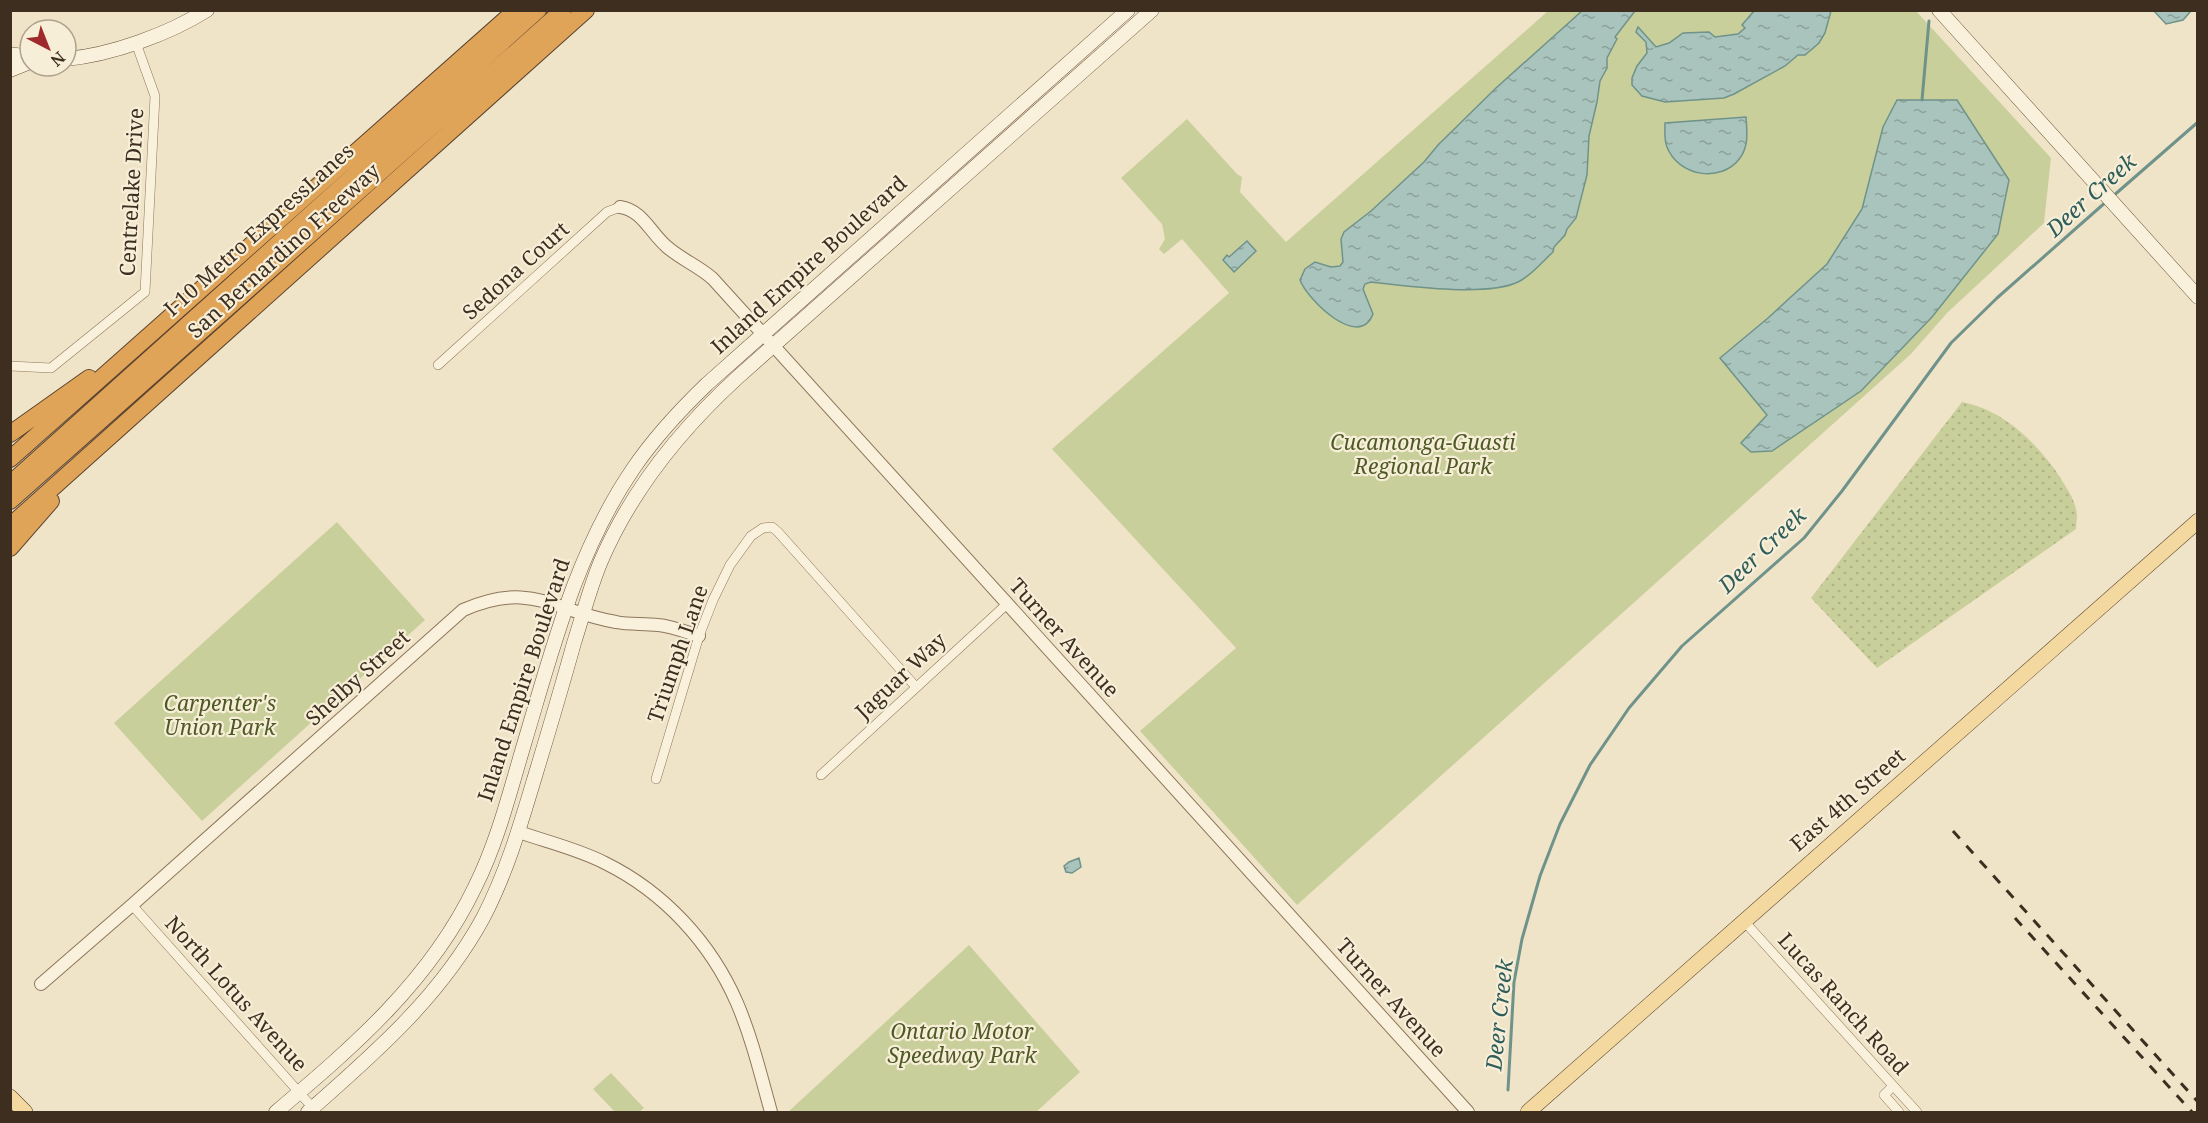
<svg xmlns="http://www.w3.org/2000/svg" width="2208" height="1123" font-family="'Noto Serif',serif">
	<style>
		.grass { fill: url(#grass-dots) }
		.park { fill: #c9cf9b }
		.water { fill: url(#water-ripples); stroke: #6f938a; stroke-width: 1.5 }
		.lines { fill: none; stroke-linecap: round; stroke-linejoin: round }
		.stream { stroke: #6f938a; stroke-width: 3 }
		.minor-casing { stroke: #8d765c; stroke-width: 10 }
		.tertiary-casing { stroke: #8d765c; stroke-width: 14 }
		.secondary-casing { stroke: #6f573f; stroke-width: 15 }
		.primary-casing { stroke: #5b4430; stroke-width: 16 }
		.motorway-casing { stroke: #5b4430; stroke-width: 18 }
		.minor { stroke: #faf1dc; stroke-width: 9 }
		.tertiary { stroke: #faf1dc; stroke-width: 12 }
		.secondary { stroke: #faf1dc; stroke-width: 14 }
		.primary { stroke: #f3d9a0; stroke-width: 15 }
		.motorway { stroke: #e0a458; stroke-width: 16 }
		.rail { stroke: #3d2e20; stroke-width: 3; stroke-dasharray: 10 10; stroke-linecap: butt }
		.labels { text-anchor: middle; stroke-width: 4.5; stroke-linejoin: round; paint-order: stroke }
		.street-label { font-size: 21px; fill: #3d2e20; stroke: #f7eed8 }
		.park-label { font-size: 21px; font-style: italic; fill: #4d5a26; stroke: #f7eed8 }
		.water-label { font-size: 22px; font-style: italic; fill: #2f5d5a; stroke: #f7eed8 }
	</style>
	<defs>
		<pattern id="grass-dots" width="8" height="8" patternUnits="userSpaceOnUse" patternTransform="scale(1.5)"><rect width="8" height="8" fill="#c9cf9b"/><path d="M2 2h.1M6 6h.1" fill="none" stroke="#aeb285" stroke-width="1.8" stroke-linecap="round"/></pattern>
		<pattern id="water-ripples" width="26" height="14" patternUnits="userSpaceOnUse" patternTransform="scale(1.5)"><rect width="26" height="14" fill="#a9c4bc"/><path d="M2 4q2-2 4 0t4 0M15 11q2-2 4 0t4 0" fill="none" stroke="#8ba098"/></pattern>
	</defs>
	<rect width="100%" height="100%" fill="#f0e4c8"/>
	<path class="grass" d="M1962,402C2004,410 2037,443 2060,477C2067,489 2076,501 2077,515C2077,520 2076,525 2076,529L1877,668L1811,598Z"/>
	<path class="park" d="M1548,11H1916L2051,158L2044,223L1947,313L1911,354L1297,905L1140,731L1236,648L1052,449L1229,293L1182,239L1164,254L1159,249L1165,239L1162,224L1121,178L1187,119L1237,174L1242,177L1240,192L1286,242Z
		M337,522L425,620L202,821L114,723Z
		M969,945L1080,1072L1036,1112H788Z
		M611,1073L644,1108L639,1112H615L593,1089Z"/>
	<path class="water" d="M1583,10L1635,11L1615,37L1617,39L1607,58V68L1600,81L1597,102L1589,136L1587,175L1576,218L1567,229L1565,235L1554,247L1553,252C1542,262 1531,276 1518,282C1487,297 1406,286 1371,282L1365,284L1363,289L1373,314C1359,351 1307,299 1300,280L1305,269L1315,262L1331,267L1340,266L1343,262L1341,239L1344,232L1371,211L1424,162L1438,145L1496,88Z
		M1754,11H1831L1825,33L1819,43L1805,55H1798L1785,66L1734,94L1724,98L1665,102L1642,96L1632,85V78L1637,66L1647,53L1646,42L1636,32L1638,27L1656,47L1669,43L1683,33L1709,32L1715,37L1738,34L1745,28L1742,25Z
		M2154,11H2191L2183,20L2166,24Z
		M1897,100H1957L2009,180L1998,234L1932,317L1861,391L1772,451L1751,452L1741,443L1767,415L1720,358L1768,318L1827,264L1862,209L1883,127Z
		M1746,117C1747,131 1749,146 1740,158C1721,184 1678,176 1667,147C1664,140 1665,130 1665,123Z
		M1247,241L1256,251L1234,272L1223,260L1227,255L1229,257Z
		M1079,858L1081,867L1072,873L1066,872L1064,866L1069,862Z"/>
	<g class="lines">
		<path class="stream" d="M1922,100L1929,21
			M2112,197L2198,122
			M1508,1090L1514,982L1522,939L1540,876L1560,824L1590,765L1629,708L1682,646L1804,538L1842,491L1951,343L1997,298L2107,201"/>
		<g class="minor-casing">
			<path id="minor" d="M438,365L607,212L620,207
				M10,366L51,368L145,292L155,96L136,43
				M821,775L1007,604
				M656,779L699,636L713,600L730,565L751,536L763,528L772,527L778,532L916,687
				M132,905L313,1108
				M1743,920L1917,1112
				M1893,1086L1884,1095L1899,1112"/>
		</g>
		<g class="tertiary-casing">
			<path id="tertiary" d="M620,207C642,210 650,232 666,246C680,259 699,266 713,279L1468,1112
				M519,832C547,842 578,849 605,863C664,892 711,943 737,1003C752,1038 761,1076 771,1112
				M41,984L132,905L463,610C531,580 553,611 616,622C630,625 644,623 658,625C671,626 686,632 699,636"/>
		</g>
		<g class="secondary-casing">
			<path id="secondary" d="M1939,10L2198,297
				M10,55H17L26,62
				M66,59C111,55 169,34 207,10
				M10,70L30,62
				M276,1112C354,1046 430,981 475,887C498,841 510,791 525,741C553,647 577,551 633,469C654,438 680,410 707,384L1128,10
				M308,1112C374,1054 440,997 483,918C507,872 521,823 536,773C549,730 562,686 574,643C583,615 590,587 601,561C632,489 681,429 738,377L1152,10"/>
		</g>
		<g class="primary-casing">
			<path id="primary" d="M10,1097L25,1112
				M1528,1112L2198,521"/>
		</g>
		<g class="motorway-casing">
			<path id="motorway" d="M10,434L89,378
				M10,459L516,10
				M10,484L538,10
				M10,501L563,10
				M10,526L586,10
				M10,548L51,501"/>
		</g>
		<use href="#minor" class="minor"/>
		<use href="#tertiary" class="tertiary"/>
		<use href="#secondary" class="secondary"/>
		<use href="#primary" class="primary"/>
		<use href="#motorway" class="motorway"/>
		<path class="rail" d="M1953,831L2198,1102
			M2015,918L2192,1112"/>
	</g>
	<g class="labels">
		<g class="street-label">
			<text transform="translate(132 192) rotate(-87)" y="7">Centrelake Drive</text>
			<text transform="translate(259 230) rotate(-42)" y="7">I-10 Metro ExpressLanes</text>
			<text transform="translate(284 251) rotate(-42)" y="7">San Bernardino Freeway</text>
			<text transform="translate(809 265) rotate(-42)" y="7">Inland Empire Boulevard</text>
			<text transform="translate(516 271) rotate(-42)" y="7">Sedona Court</text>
			<text transform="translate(1064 638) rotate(48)" y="7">Turner Avenue</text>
			<text transform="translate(678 654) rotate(-71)" y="7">Triumph Lane</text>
			<text transform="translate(901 676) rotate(-43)" y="7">Jaguar Way</text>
			<text transform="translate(358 678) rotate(-42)" y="7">Shelby Street</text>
			<text transform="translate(524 680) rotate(-72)" y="7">Inland Empire Boulevard</text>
			<text transform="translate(1848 800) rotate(-41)" y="7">East 4th Street</text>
			<text transform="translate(236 994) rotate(48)" y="7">North Lotus Avenue</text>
			<text transform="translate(1391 998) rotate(48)" y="7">Turner Avenue</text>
			<text transform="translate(1843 1004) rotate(48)" y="7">Lucas Ranch Road</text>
		</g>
		<g class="park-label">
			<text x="1423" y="450">Cucamonga-Guasti<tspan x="1423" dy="24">Regional Park</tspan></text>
			<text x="220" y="711">Carpenter's<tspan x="220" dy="24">Union Park</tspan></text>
			<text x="962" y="1039">Ontario Motor<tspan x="962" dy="24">Speedway Park</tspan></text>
		</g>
		<g class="water-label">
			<text transform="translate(2091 195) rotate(-42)" y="8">Deer Creek</text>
			<text transform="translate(1762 550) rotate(-44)" y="8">Deer Creek</text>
			<text transform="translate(1499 1015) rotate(-84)" y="8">Deer Creek</text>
		</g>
	</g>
	<rect width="2208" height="1123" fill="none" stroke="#3d2e20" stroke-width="24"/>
	<g transform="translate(48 48) rotate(138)"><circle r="28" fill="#f7eed8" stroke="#ada18e" stroke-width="1.5"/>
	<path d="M0-4.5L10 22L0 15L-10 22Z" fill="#9e2a2b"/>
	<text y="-9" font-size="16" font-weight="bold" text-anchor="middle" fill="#3d2e20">N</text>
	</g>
</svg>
